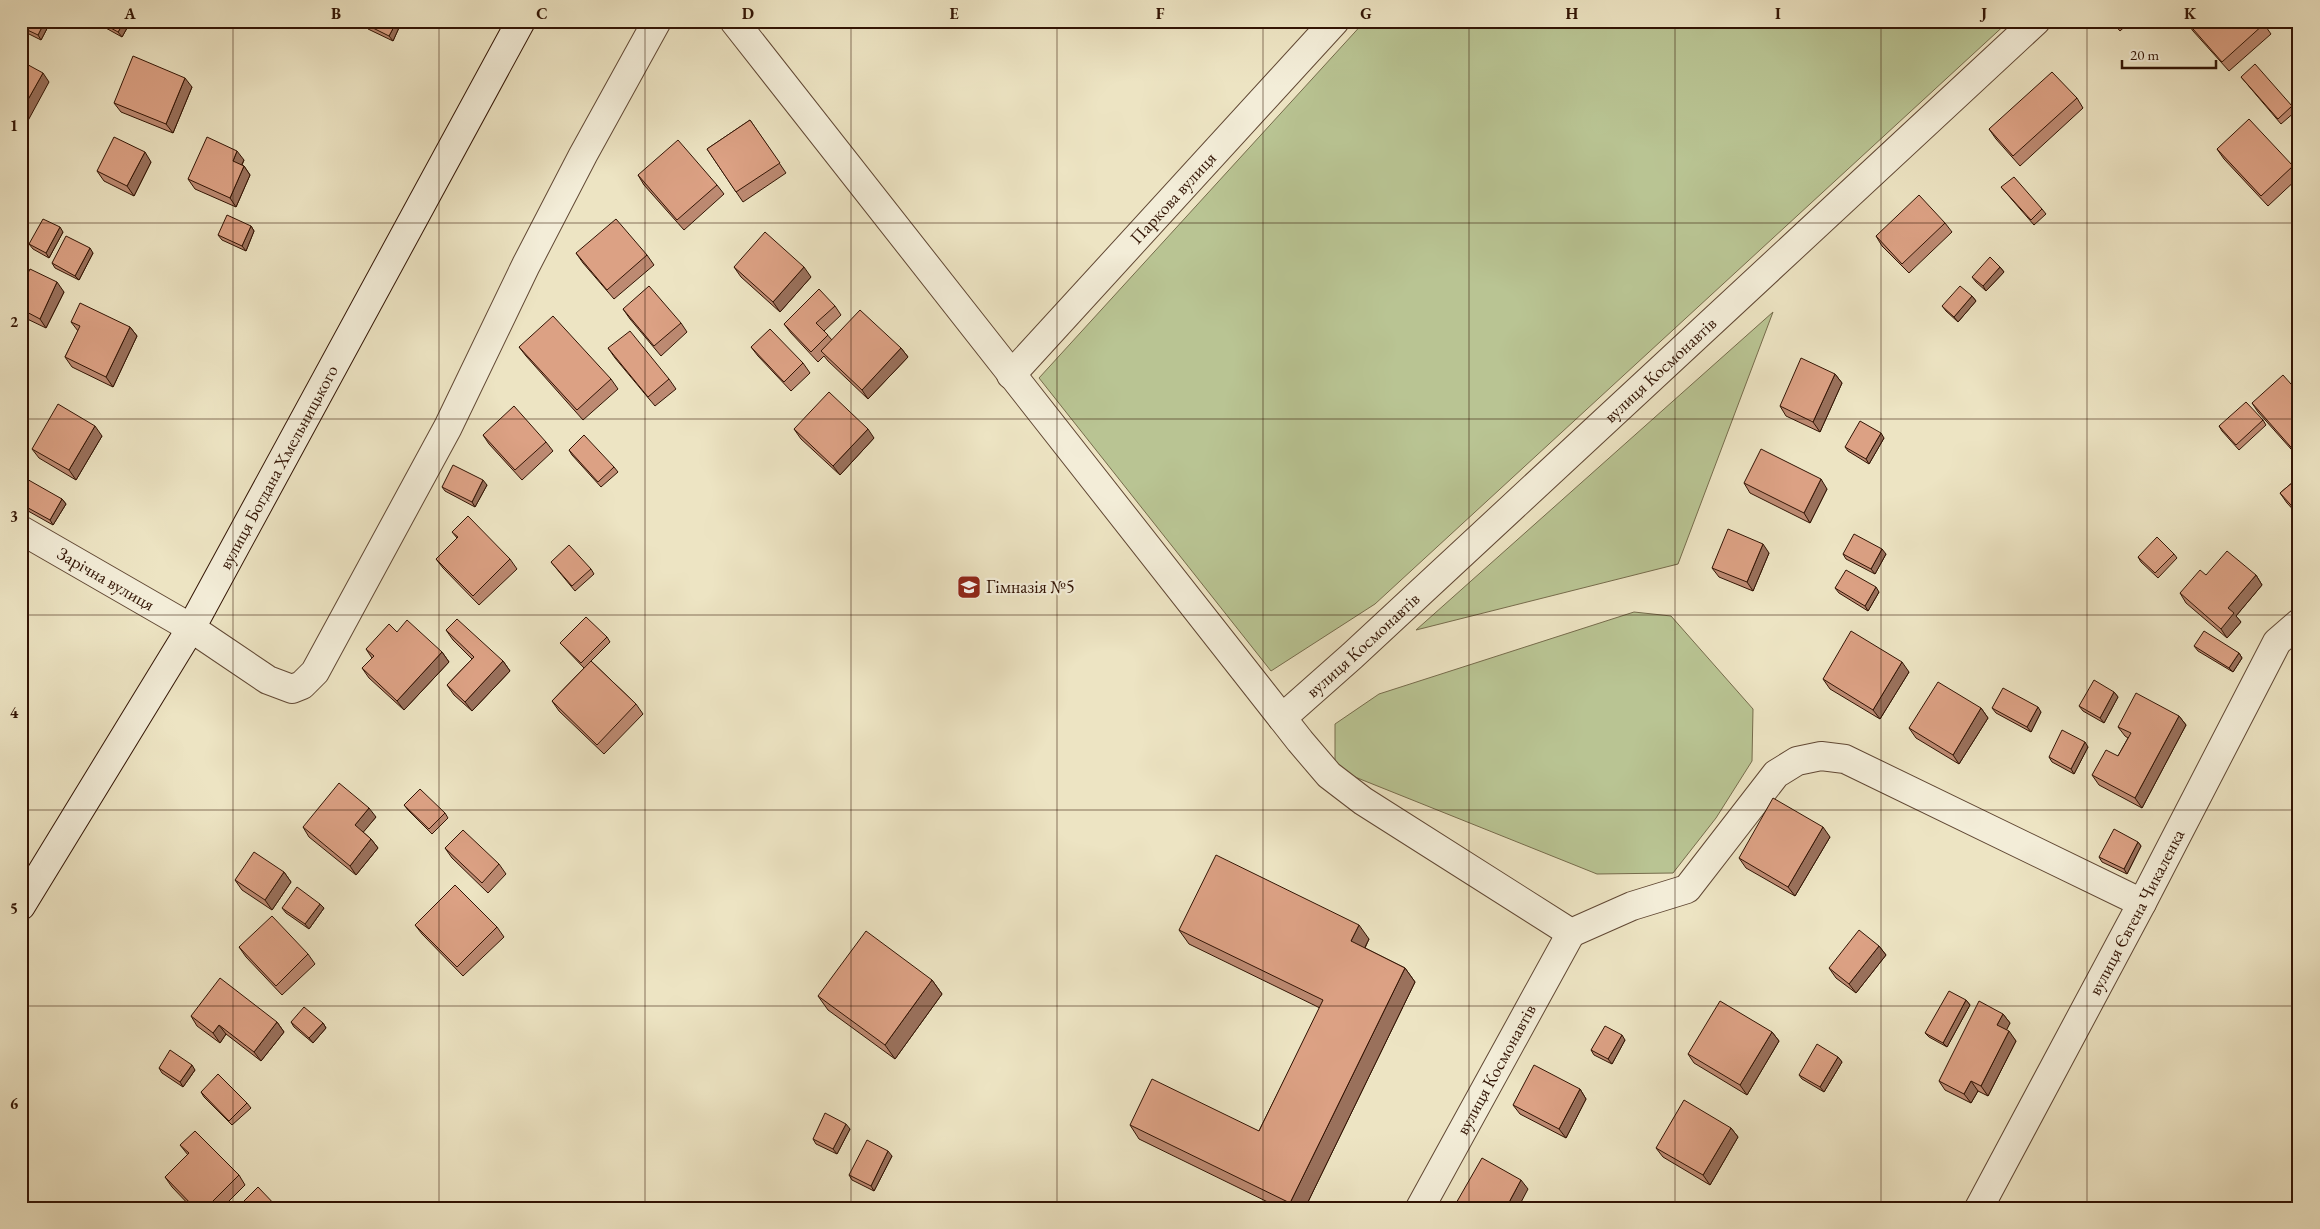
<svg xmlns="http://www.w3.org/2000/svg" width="2320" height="1229" font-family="'EB Garamond',serif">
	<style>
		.green { fill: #b9c493; stroke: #766c4c }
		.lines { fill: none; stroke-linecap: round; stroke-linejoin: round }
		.street-casing { stroke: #614834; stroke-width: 30 }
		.secondary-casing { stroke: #321404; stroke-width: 30 }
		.street { stroke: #f3edd8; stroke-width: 28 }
		.secondary { stroke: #f3edd8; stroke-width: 28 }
		.wall { fill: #bd8a72; stroke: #321404 }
		.shaded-wall { fill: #9a715c; stroke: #321404 }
		.building { fill: #dca184; stroke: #321404 }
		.grid { fill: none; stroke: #321404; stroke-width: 1; stroke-opacity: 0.55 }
		.labels { text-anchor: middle; stroke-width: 4.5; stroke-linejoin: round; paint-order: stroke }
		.street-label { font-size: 18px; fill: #321404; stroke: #f3edd8 }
		.poi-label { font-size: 18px; fill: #321404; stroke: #f3edd8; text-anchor: start }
		.neatline { fill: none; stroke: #321404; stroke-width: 2 }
		.grid-label { font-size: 16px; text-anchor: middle; font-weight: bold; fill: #321404 }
	</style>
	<rect width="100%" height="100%" fill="#ede4c3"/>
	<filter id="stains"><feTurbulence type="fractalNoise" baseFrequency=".004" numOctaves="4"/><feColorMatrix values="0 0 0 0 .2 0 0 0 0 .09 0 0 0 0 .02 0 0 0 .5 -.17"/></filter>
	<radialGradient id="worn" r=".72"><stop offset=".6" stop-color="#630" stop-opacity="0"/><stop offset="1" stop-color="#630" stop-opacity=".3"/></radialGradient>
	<path class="green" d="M1365,21H2009L1375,604L1271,671L1039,378Z
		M1773,312L1678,564L1416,630Z
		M1634,612L1671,616L1753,709L1752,761L1716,818L1673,873L1597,874L1335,769V724L1379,694Z"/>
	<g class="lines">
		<g class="street-casing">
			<g id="street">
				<path d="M734,21L1300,741L1329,775L1363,801L1571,933L1632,906L1687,889L1776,774L1797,761L1821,756L1845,759L2142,903"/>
				<path id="s1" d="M1011,375L1335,21"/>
				<path id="s2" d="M21,530L191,628L268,680L292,689L302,685L315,672L448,427L526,265L583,155L657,21"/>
				<path id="s3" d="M1282,718L1352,656L2036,21"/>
				<path id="s4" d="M1420,1208L1571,933"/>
				<path id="s5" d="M1979,1208L2142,903L2277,642L2299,623"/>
			</g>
		</g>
		<g class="secondary-casing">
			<g id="secondary">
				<path id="s6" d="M21,906L191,628L521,21"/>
			</g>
		</g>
		<use href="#street" class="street"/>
		<use href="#secondary" class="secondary"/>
	</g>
	<path class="wall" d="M21,21H51L41,40L21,30Z
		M131,21L122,37L104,27L100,22Z
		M402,21L393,41L368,29L365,24Z
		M2111,21H2131L2120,31Z
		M2186,21L2264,24L2271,34L2229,71L2193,31Z
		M2241,77L2292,106L2296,111L2281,124Z
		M192,87L173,133L121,112L114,103Z
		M2077,98L2083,108L2020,166L1996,139L1989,129Z
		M750,120L786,173L743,202L707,149Z
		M2217,149L2293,166L2299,174V177L2268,206L2224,159Z
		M244,160L242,165L244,166L250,175L236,207L195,189L188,179Z
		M151,162L134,196L104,181L97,171Z
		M638,175L717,185L724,194L684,230L644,185Z
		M2001,187L2042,209L2046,214L2034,225Z
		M1945,223L1952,232L1909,273L1882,246L1876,236Z
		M251,226L254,231L246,251L222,240L218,235Z
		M63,232L49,258L33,249L29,244Z
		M93,253L79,280L55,268L52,263Z
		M576,253L647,255L654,265L614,299L583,263Z
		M734,267L811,277L780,312L741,277Z
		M2000,267L2004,272L1986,291L1976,282L1972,277Z
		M21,287L64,292L46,328L21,316Z
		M1972,296L1976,301L1958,322L1946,311L1942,306Z
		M835,306L841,315L824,331L832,340L901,348L908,357L868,399L828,361L824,356L818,362L791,333L784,324Z
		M623,309L681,323L687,332L661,356L630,319Z
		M71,322L130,327L137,336L113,387L72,367L65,357L78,331Z
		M519,347L611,379L618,389L583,420L526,356Z
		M751,347L803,363L810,373L791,391L758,356Z
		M608,348L669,379L676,389L655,406L615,358Z
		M1835,374L1842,383L1820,432L1786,416L1780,406Z
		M2299,393V458L2258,412L2252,403Z
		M2263,420L2266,425L2239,450L2222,431L2219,426Z
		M794,429L874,438L840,475L801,439Z
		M483,435L546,442L553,451L522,480L489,444Z
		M102,436L76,480L39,458L32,449Z
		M1884,438L1869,464L1848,451L1845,447Z
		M569,450L614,467L618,472L601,487L572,455Z
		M2299,477V516L2287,503L2280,493Z
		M1744,483L1827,489L1810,523L1750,493Z
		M21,485L62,499L66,504L53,525L21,507Z
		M487,485L475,507L445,491L442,487Z
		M452,532L510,559L517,569L479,605L443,568L436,559L457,538Z
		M1769,553L1753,591L1719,577L1712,568Z
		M1843,554H1886L1875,574L1846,559Z
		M2174,554L2177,558L2158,578L2141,562L2138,557Z
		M551,562L591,569L594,574L575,591Z
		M2206,575H2256L2262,585L2236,616L2241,622L2227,638L2186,603L2180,593Z
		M1835,588L1879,592L1868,611L1839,593Z
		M446,630L503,661L510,671L472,711L454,695L447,685L472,659L453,640Z
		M397,632L442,652L449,662L404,710L369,678L362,668L372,658L366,649Z
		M607,637L610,642L591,661L636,704L643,714L604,754L559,711L552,701L584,668L564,647L560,643Z
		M2194,646L2239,653L2242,658L2233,672L2198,651Z
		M1909,672L1880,719L1830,689L1823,679Z
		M2114,692L2118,697L2104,723L2083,711L2079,706Z
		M1981,708L1988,718L1959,764L1916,738L1909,728Z
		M1992,708L2041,712L2031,732L1996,713Z
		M2179,716L2186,725L2142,808L2099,785L2092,775L2118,756L2128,738L2125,736L2118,727Z
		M2088,747L2074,774L2052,762L2049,757Z
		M404,805L445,813L448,818L432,834L408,810Z
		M376,817L363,832L371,839L378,848L356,875L309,837L303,827Z
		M1830,837L1795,896L1746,868L1739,858Z
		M2138,842L2141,846L2127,874L2102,862L2099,857Z
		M445,848L499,864L506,874L488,893L452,858Z
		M284,872L291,882L272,910L242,890L235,880Z
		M320,904L324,908L309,929L286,913L282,908Z
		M415,925L497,927L504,937L463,976L422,934Z
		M1179,930L1369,939L1365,948L1405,968L1415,982L1305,1208H1280L1139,1139L1130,1125L1259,1131L1320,1008L1189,944Z
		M1879,946L1886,955L1856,993L1836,978L1829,968Z
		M239,947L308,954L315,964L282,995L246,957Z
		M932,980L942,994L895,1059L828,1010L818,996Z
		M1966,1000L1970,1005L1947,1047L1929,1037L1925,1033Z
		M2003,1014L2010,1023L2006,1030L2016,1041L1988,1096L1978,1091L1971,1103L1945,1090L1939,1081Z
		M191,1016L277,1022L284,1032L261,1061L226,1034L220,1043L197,1026Z
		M291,1022L323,1023L326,1028L313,1043L294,1027Z
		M1772,1032L1779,1041L1747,1095L1694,1063L1688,1054Z
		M1625,1040L1612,1064L1594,1055L1591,1050Z
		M1838,1057L1842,1062L1824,1092L1802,1079L1799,1075Z
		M159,1068L195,1070L183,1087L162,1073Z
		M1580,1089L1586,1099L1566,1138L1520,1114L1513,1105Z
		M201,1092L247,1103L251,1108L232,1125L204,1097Z
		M1731,1128L1738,1137L1710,1185L1663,1157L1656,1148Z
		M850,1129L837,1154L816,1144L813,1139Z
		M180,1145L239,1175L245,1185L222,1208H192L172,1187L165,1177L188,1155Z
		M892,1156L874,1191L852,1180L849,1175Z"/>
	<path class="shaded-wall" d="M45,21H51L41,40L38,35Z
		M125,21H131L122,37L118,32Z
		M397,21H402L393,41L389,36Z
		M43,73L49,82L24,128L21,124V112Z
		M185,78L192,87L173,133L166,124Z
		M21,149L25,154L21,161Z
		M237,151L244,160L239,170L233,161Z
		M145,152L151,162L134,196L127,186Z
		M244,166L250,175L236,207L230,198Z
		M251,226L254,231L246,251L242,246Z
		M60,227L63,232L49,258L46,253Z
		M90,248L93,253L79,280L75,276Z
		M804,267L811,277L780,312L773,302Z
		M2000,267L2004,272L1986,291L1983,286Z
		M57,282L64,292L46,328L40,319Z
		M1972,296L1976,301L1958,322L1954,317Z
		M130,327L137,336L113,387L106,377Z
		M901,348L908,357L868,399L862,390Z
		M1835,374L1842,383L1820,432L1813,422Z
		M95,426L102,436L76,480L69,470Z
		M868,429L874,438L840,475L833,466Z
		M1881,433L1884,438L1869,464L1866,459Z
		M1821,479L1827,489L1810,523L1804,513Z
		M483,480L487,485L475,507L472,502Z
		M62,499L66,504L53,525L50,520Z
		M1763,544L1769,553L1753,591L1747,582Z
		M1882,549L1886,554L1875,574L1871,569Z
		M2256,575L2262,585L2236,616L2241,622L2227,638L2221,629L2228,608Z
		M1876,587L1879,592L1868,611L1865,606Z
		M442,652L449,662L404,710L397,701Z
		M2239,653L2242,658L2233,672L2229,668Z
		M503,661L510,671L472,711L465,702Z
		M1902,662L1909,672L1880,719L1873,710Z
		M2114,692L2118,697L2104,723L2100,718Z
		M2038,707L2041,712L2031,732L2027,727Z
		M1981,708L1988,718L1959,764L1953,755Z
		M2179,716L2186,725L2142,808L2135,798Z
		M2085,742L2088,747L2074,774L2071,769Z
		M369,808L376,817L361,835L355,825Z
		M1823,827L1830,837L1795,896L1788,887Z
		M371,839L378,848L356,875L350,866Z
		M2138,842L2141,846L2127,874L2124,869Z
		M284,872L291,882L272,910L265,900Z
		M320,904L324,908L309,929L305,924Z
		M1359,925L1369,939L1361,955L1351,941Z
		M1879,946L1886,955L1856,993L1849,984Z
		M1405,968L1415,982L1305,1208H1293L1290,1203Z
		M932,980L942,994L895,1059L885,1045Z
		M1966,1000L1970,1005L1947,1047L1943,1043Z
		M2003,1014L2010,1023L2004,1035L1997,1025Z
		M277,1022L284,1032L261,1061L254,1052Z
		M323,1023L326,1028L313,1043L309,1038Z
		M219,1025L226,1034L220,1043L213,1033Z
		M2009,1031L2016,1041L1988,1096L1981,1086Z
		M1772,1032L1779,1041L1747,1095L1740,1085Z
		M1622,1035L1625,1040L1612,1064L1608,1059Z
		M1838,1057L1842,1062L1824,1092L1820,1087Z
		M192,1065L195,1070L183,1087L180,1082Z
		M1971,1081L1978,1091L1971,1103L1964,1094Z
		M1580,1089L1586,1099L1566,1138L1559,1129Z
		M846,1124L850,1129L837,1154L833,1149Z
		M1731,1128L1738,1137L1710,1185L1703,1175Z
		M888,1151L892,1156L874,1191L871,1186Z
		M1521,1180L1528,1189L1518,1208H1506Z"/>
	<path class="building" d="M21,21H45L38,35L21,27Z
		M101,21H125L118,32L100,22Z
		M366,21H397L389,36L365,24Z
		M2112,21H2122L2117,26Z
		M2186,21H2262L2264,24L2222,62Z
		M133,56L185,78L166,124L114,103Z
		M21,61L43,73L21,112Z
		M2255,64L2292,106L2278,119L2241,77Z
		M2052,72L2077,98L2013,156L1989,129Z
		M2249,119L2293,166L2261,196L2217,149Z
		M750,120L780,163L736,192L707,149Z
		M114,137L145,152L127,186L97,171Z
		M207,137L237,151L233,161L244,166L230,198L188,179Z
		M678,140L717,185L677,220L638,175Z
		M2014,177L2042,209L2031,220L2001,187Z
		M1919,195L1945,223L1902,264L1876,236Z
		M227,215L251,226L242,246L218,235Z
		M43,219L60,227L46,253L29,244Z
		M616,219L647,255L607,290L576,253Z
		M765,232L804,267L773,302L734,267Z
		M66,236L90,248L75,276L52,263Z
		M1990,257L2000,267L1983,286L1972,277Z
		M30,269L57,282L40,319L21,309V287Z
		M649,286L681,323L654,346L623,309Z
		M1960,286L1972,296L1954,317L1942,306Z
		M819,289L835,306L816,323L828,335L811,352L784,324Z
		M80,303L130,327L106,377L65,357L80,326L71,322Z
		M860,310L901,348L862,390L821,351Z
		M553,316L611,379L577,410L519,347Z
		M770,329L803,363L784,382L751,347Z
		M630,331L669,379L648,397L608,348Z
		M1801,358L1835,374L1813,422L1780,406Z
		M2283,375L2299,393V452L2297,454L2252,403Z
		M829,392L868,429L833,466L794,429Z
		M2246,402L2263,420L2236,445L2219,426Z
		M58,404L95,426L69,470L32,449Z
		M514,406L546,442L515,470L483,435Z
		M1860,421L1881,433L1866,459L1845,447Z
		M584,435L614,467L598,482L569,450Z
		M1761,449L1821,479L1804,513L1744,483Z
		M453,465L483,480L472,502L442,487Z
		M2299,477V514L2280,493Z
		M25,478L62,499L50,520L21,504V485Z
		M468,516L510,559L473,596L436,559L458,537L452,532Z
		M1728,529L1763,544L1747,582L1712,568Z
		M1854,534L1882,549L1871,569L1843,554Z
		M2157,537L2174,554L2155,573L2138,557Z
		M569,545L591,569L572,586L551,562Z
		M2227,551L2256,575L2228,608L2234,613L2221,629L2180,593L2200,570L2206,575Z
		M1846,570L1876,587L1865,606L1835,588Z
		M586,617L607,637L581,663L560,643Z
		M457,619L503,661L465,702L447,685L474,657L446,630Z
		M407,620L442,652L397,701L362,668L374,656L366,649L389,624L397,632Z
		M1851,631L1902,662L1873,710L1823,679Z
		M2204,631L2239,653L2229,668L2194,646Z
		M591,661L636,704L597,745L552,701Z
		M2094,680L2114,692L2100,718L2079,706Z
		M1938,682L1981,708L1953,755L1909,728Z
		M2003,688L2038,707L2027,727L1992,708Z
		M2136,693L2179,716L2135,798L2092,775L2106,750L2118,756L2131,733L2118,727Z
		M2062,730L2085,742L2071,769L2049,757Z
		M339,783L369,808L355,825L371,839L350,866L303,827Z
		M420,789L445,813L429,829L404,805Z
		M1773,798L1823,827L1788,887L1739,858Z
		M2114,829L2138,842L2124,869L2099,857Z
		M463,830L499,864L482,883L445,848Z
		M254,852L284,872L265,900L235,880Z
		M1216,855L1359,925L1351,941L1405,968L1290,1203L1130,1125L1152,1079L1259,1131L1323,1000L1179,930Z
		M455,885L497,927L457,967L415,925Z
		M297,887L320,904L305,924L282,908Z
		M272,916L308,954L276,986L239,947Z
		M1859,930L1879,946L1849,984L1829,968Z
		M866,931L932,980L885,1045L818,996Z
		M220,978L277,1022L254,1052L219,1025L213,1033L191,1016Z
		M1949,991L1966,1000L1943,1043L1925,1033Z
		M1720,1001L1772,1032L1740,1085L1688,1054Z
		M1979,1001L2003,1014L1997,1025L2009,1031L1981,1086L1971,1081L1964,1094L1939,1081Z
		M304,1007L323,1023L309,1038L291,1022Z
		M1605,1026L1622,1035L1608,1059L1591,1050Z
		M1817,1044L1838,1057L1820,1087L1799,1075Z
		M170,1050L192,1065L180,1082L159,1068Z
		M1534,1065L1580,1089L1559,1129L1513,1105Z
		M218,1074L247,1103L229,1121L201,1092Z
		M1684,1100L1731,1128L1703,1175L1656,1148Z
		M825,1113L846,1124L833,1149L813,1139Z
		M195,1131L239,1175L206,1208H195L165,1177L189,1153L180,1145Z
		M867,1140L888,1151L871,1186L849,1175Z
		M1482,1158L1521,1180L1506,1208H1459L1455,1205Z
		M258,1187L278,1208H245L241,1204Z
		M1915,1205L1921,1208H1914Z"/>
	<path class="grid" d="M233,21V1208M439,21V1208M645,21V1208M851,21V1208M1057,21V1208M1263,21V1208M1469,21V1208M1675,21V1208M1881,21V1208M2087,21V1208M21,223H2299M21,419H2299M21,615H2299M21,810H2299M21,1006H2299"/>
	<defs>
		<g id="school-square" transform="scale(1.25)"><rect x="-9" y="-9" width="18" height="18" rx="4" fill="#8f2418" stroke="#f3edd8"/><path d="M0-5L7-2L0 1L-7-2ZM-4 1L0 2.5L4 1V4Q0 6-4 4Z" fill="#fff"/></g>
	</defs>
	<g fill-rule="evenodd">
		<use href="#school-square" x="969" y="587"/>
	</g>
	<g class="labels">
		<g class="street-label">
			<text dy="6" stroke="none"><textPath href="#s1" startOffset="240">Паркова вулиця</textPath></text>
			<text dy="6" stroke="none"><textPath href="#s3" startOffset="514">вулиця Космонавтів</textPath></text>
			<text dy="6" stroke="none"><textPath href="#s6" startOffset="509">вулиця Богдана Хмельницького</textPath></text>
			<text dy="6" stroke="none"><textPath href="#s2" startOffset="98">Зарічна вулиця</textPath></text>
			<text dy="6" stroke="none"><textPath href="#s3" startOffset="109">вулиця Космонавтів</textPath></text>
			<text dy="6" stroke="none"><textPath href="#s5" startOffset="335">вулиця Євгена Чикаленка</textPath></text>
			<text dy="6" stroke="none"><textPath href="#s4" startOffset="158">вулиця Космонавтів</textPath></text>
		</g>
		<g class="poi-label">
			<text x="986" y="593">Гімназія №5</text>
		</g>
	</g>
	<rect width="2320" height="1229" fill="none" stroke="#ede4c3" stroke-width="55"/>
	<path d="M2122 60v8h94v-8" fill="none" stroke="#321404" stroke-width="2.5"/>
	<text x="2130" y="60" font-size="15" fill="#321404" stroke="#f3edd8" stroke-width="4" paint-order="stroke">20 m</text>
	<rect x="28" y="28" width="2264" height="1174" class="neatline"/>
	<g class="grid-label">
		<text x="130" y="19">A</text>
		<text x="336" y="19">B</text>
		<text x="542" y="19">C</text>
		<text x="748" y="19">D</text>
		<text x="954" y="19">E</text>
		<text x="1160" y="19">F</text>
		<text x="1366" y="19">G</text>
		<text x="1572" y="19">H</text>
		<text x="1778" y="19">I</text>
		<text x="1984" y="19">J</text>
		<text x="2190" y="19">K</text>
		<text x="14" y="131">1</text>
		<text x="14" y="327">2</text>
		<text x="14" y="522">3</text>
		<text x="14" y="718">4</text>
		<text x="14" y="914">5</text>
		<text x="14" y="1109">6</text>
	</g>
	<rect width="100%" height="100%" filter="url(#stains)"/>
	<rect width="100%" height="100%" fill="url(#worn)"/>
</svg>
